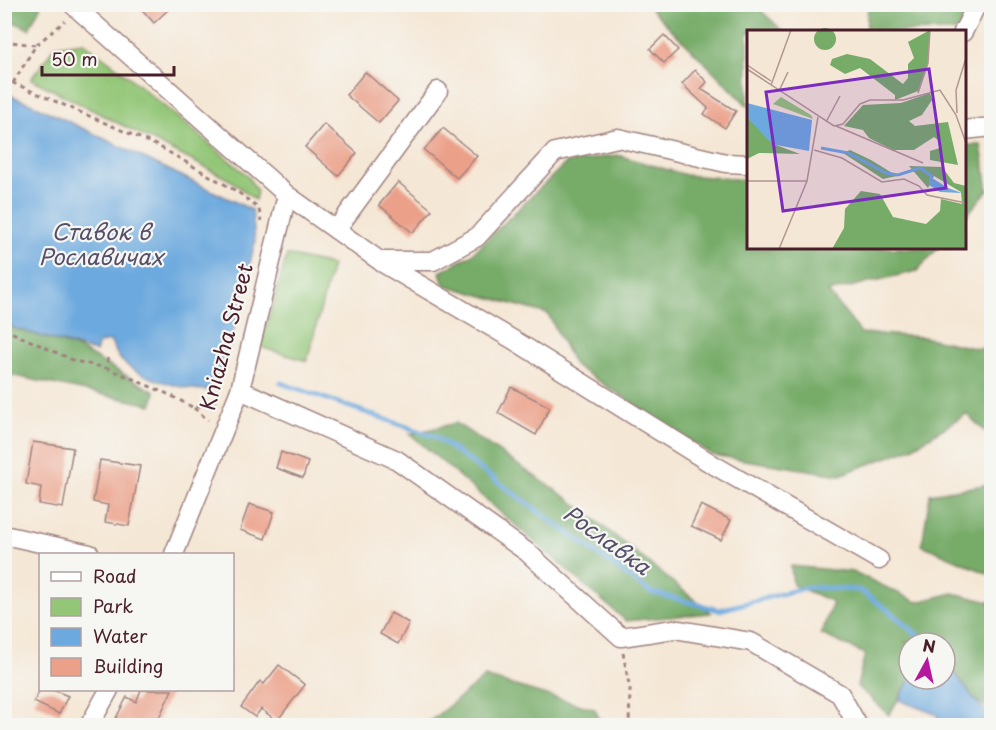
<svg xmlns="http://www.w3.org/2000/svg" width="996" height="730" font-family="'Playpen Sans',sans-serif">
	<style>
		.green { fill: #93c677; stroke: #6e7251; stroke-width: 1.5 }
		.forest { fill: #76ab68; stroke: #60654a; stroke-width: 1.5 }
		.water { fill: #6ca9de; stroke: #5b6484; stroke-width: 1.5 }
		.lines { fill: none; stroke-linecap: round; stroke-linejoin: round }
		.stream { stroke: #6ca9de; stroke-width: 5 }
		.building { fill: #eba089 }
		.minor-casing { stroke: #a08380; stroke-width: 21 }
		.path { stroke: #a08380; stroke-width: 3; stroke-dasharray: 4.5 4.5; stroke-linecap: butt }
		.minor { stroke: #fff; stroke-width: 18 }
		.labels { text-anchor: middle; stroke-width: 4.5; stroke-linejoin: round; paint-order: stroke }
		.street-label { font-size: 21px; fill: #4a1f2b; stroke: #f6f6f2 }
		.water-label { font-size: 22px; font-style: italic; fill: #564f6a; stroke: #f6f6f2 }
		.inset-river { fill: none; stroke: #6ca9de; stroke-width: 3 }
		.inset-road { fill: none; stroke: #b19791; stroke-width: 1.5 }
		.view { fill: #7b2cbf; fill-opacity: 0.15; stroke: #7b2cbf; stroke-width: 3 }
		.inset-edge { fill: none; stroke: #4a1f2b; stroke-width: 3 }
	</style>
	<rect width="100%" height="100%" fill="#f6f6f2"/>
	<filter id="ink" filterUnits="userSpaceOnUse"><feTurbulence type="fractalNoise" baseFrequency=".0167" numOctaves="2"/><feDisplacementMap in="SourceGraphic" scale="12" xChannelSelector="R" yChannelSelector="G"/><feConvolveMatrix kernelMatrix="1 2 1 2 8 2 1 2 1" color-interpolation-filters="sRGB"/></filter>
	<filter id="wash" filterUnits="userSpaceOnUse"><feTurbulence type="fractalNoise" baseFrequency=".008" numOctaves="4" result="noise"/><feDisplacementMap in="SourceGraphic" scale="24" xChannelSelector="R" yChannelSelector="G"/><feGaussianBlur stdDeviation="1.35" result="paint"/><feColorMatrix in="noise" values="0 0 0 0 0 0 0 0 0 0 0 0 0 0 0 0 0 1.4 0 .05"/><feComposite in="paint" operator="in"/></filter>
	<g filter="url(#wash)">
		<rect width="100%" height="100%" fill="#f5e7d5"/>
		<path class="green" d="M83,42L118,68L247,175L257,191L255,200L230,180L31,79L55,46Z
			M287,255L332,265L307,361L260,347Z"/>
		<path class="forest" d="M5,4H41V5L29,29L5,18Z
			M647,5H755L783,31L748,32V106Z
			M868,5H977L963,31L866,32Z
			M965,145H981L988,190L965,217Z
			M617,155L686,175L748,180V248H938L917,271L828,292L861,333L923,337L979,349L991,347V437L966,414L912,448L840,475L712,455L574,365L548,314L444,285L440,272L471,255L566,163Z
			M4,320L14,328L76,347L155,392L152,405L5,374Z
			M456,423L569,499L711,613L626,621L410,434Z
			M991,484V575L922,545L930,494Z
			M791,566L854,572L917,602L953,593L990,602L991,710L974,699L945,660V643L906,642L909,651L910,680L889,715L857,686L865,654L821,634L833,602L793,585Z
			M485,677L595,709L602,725H425Z"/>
		<path class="water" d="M4,93L32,104L252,210L255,242L232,336L221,369L208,390C184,390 140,378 122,361C117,356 114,347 110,341L99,343L96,352L14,328L5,320Z
			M945,660L974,699L991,717V725H936L938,715L899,700L910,679H945Z"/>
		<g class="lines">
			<path class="stream" d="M281,383L436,437L650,592L719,610L808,587L859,590L887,609L920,637L923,643"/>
		</g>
		<g id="blocks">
			<path class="building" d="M137,4H174L154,23Z
				M664,35L678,50L664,63L650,49Z
				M695,70L707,82L701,89L736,111L725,128L704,114L708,108L682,84Z
				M365,72L398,101L379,123L346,95Z
				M324,124L357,153L338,176L305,147Z
				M443,128L477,156L457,178L424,150Z
				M398,182L432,210L413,233L379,205Z
				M511,387L550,407L536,435L498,413Z
				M33,442L73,448L63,508L39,504L41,487L26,484Z
				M281,452L308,462L303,478L276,468Z
				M100,460L140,466L129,526L105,522L108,505L93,502Z
				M249,504L274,512L265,539L240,530Z
				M701,505L731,520L721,540L691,526Z
				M391,613L409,623L398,644L380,634Z
				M279,665L305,685L277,721L261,709L255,717L241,707L260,681L264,684Z
				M40,690H53L68,696L59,714L34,702Z
				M141,690H172L155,726H126L115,720L127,697L136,702Z"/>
		</g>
	</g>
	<g filter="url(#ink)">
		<use href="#blocks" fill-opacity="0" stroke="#a08380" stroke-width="1.5"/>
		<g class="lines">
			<g class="minor-casing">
				<path id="minor" d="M72,4L287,195L380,261H433L477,237L555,152L618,138L726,163L748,164
					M963,32L977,4
					M964,130L992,127
					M336,230L438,91
					M381,262L517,342L712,464L879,560
					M240,390L397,460L527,552L621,637L674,629L751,642L840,694L858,726
					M4,535L90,554
					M174,554L240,390L287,195
					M89,726L109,690"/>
			</g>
			<path class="path" d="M4,41L35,45
				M4,79L158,146L238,192L259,209L261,221
				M13,83L36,45L65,21
				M4,329L75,361L106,368
				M108,358L107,368L170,395L194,408L216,400
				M194,408L208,420
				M623,653L630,690L629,726"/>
			<use href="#minor" class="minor"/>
		</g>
	</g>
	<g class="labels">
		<g class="street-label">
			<text transform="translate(227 337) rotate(-75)" y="7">Kniazha Street</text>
		</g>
		<g class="water-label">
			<text x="101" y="240">Ставок в<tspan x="101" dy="25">Рославичах</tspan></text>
			<text transform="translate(607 540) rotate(36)" y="8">Рославка</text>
		</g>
	</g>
	<g transform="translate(747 30)">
		<rect width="219" height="219" fill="#f5e7d5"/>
		<path d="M34,67L64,85L66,89L26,74Z" fill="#93c677"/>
		<path d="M67 9a11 11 0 1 1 22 0a11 11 0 1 1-22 0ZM183,0L181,33L171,61L148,70V65L113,38L98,44L83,35L85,29L100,24L123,29L156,54L161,48V34L167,28L161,12ZM183,63L185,70L175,85L162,91L168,96L201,92L211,135L183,130V121L193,118L194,112L187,107L167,120H146L122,108L116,100L97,96L116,75L154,73ZM0,87L29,115L53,124L12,123L0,129ZM103,120L124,130L150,146L136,149L96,123ZM162,136L195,137L207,153L219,156V219H85L97,198L98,179L114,161L133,164L146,187L179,194L193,181L194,169L215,174L214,162L187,146L181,158Z" fill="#76ab68"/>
		<path d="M0,73L65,90L62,121L29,115L20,109L0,87ZM182,146L201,158L215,163L193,162L182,155Z" fill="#6ca9de"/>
		<path class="inset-river" d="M74,118L101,123L139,143L151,145L173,138L186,147"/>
		<path class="inset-road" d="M0,35L24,51M0,39L87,96L96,94L113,74L123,70H156L193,60L209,85L219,113M24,55L44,0M32,61L41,42M171,63L181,33L183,0M210,83L209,60L219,28M79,92L93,66M89,96L176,133M67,120L95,128L135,152L157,149L172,156L180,165L219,173M0,151H60M32,219L60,151L71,87"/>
		<path class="view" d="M182,39L199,158L36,181L19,62Z"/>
		<rect width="219" height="219" class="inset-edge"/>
	</g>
	<rect width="996" height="730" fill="none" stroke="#f6f6f2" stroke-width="24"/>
	<rect x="39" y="553" width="195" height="138" fill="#f6f6f2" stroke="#b1a0a2" stroke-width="1.5"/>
	<rect x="51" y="572" width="30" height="9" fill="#ffffff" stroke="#b1a0a2" stroke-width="1.5"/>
	<text x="93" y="583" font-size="18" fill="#4a1f2b">Road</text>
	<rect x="51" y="598" width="30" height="18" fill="#93c677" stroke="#b1a0a2" stroke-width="1.5"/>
	<text x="93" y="613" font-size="18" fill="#4a1f2b">Park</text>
	<rect x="51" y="628" width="30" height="18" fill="#6ca9de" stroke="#b1a0a2" stroke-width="1.5"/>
	<text x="93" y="643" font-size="18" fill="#4a1f2b">Water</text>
	<rect x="51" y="658" width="30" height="18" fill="#eba089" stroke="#b1a0a2" stroke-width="1.5"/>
	<text x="93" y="673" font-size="18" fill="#4a1f2b">Building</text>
	<g transform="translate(927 661) rotate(8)"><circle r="28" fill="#f6f6f2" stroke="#b1a0a2" stroke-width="1.5"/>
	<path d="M0-4.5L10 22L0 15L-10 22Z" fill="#b5179e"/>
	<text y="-9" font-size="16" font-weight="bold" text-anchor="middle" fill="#4a1f2b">N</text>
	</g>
	<path d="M42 66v9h132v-9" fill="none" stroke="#4a1f2b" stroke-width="3"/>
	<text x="51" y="66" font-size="18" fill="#4a1f2b" stroke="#f6f6f2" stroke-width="4.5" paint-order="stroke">50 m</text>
</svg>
